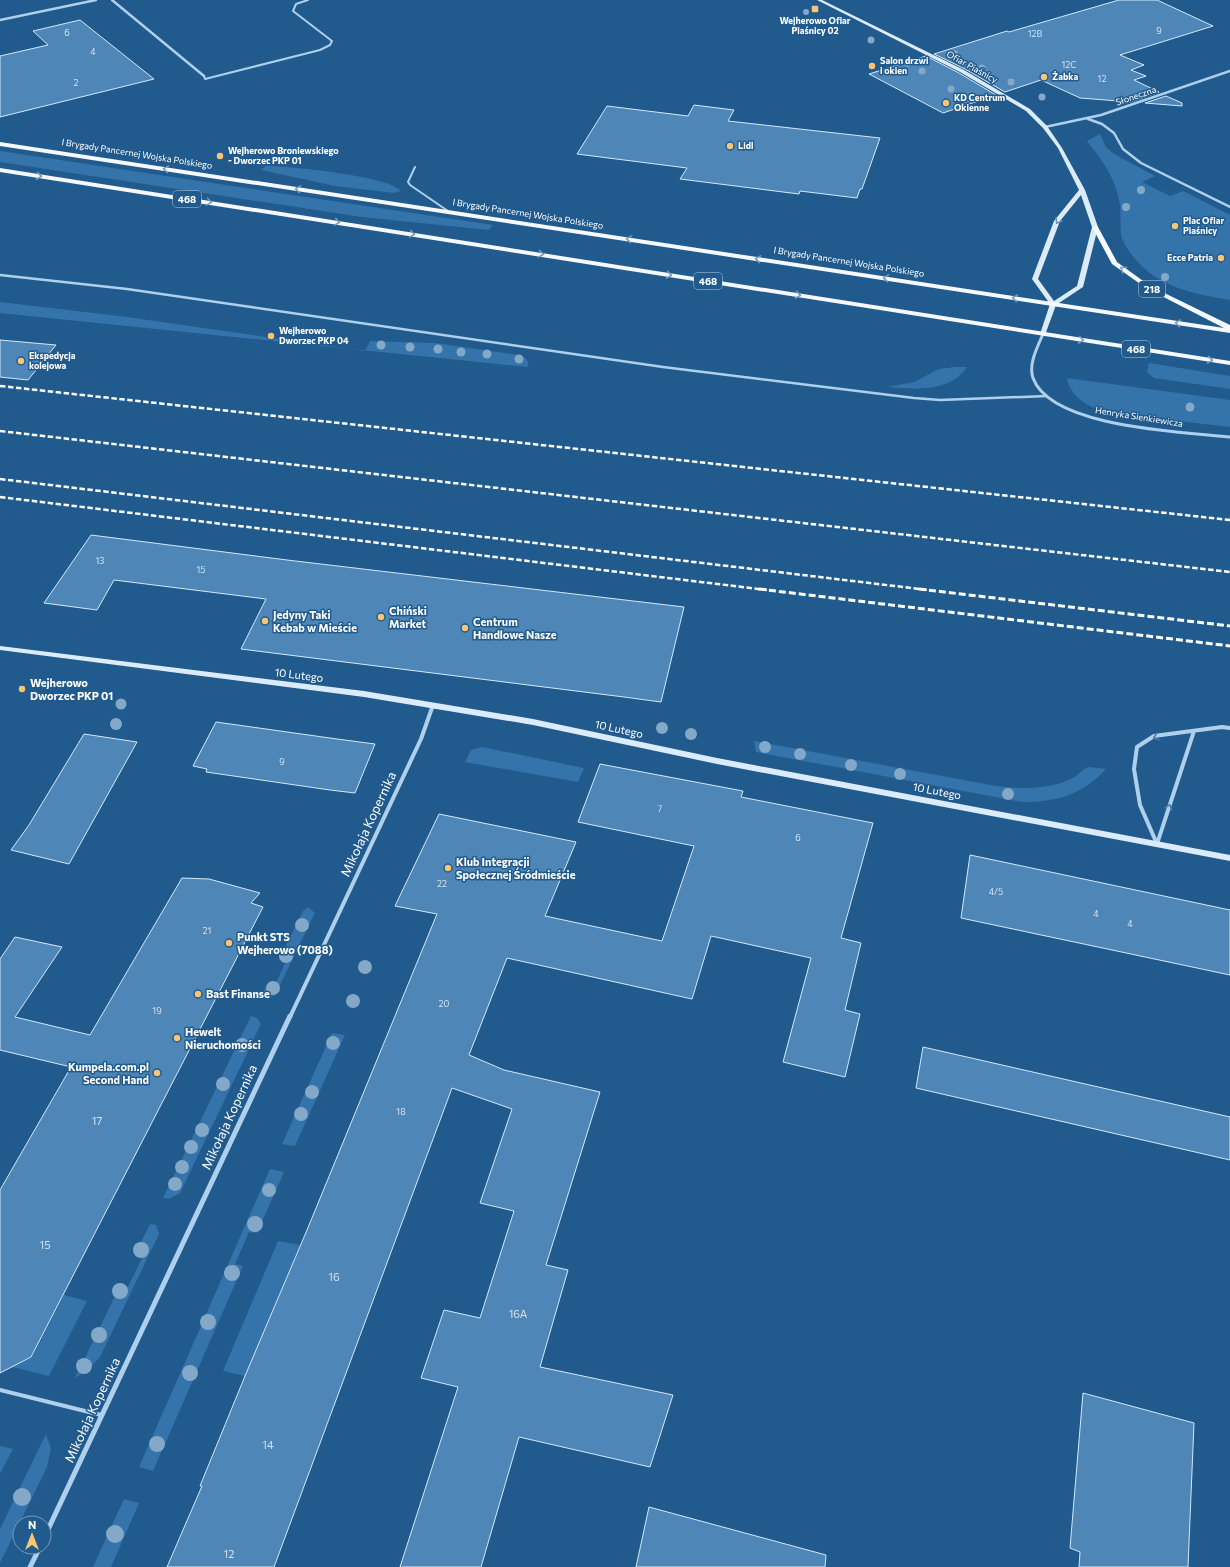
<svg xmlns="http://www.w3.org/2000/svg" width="1230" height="1567" font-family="Commissioner,sans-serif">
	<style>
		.green { fill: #3574ab }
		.building { fill: #4e86b7; stroke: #d5e8f9 }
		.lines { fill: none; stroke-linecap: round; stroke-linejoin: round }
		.lane-far2 { stroke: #afd0ec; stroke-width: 2 }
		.lane-far1 { stroke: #afd0ec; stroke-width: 2.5 }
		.lane { stroke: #afd0ec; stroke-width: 4 }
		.street-far3 { stroke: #afd0ec; stroke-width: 2.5 }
		.street-far2 { stroke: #afd0ec; stroke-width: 3 }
		.street-far1 { stroke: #afd0ec; stroke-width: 4 }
		.street { stroke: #afd0ec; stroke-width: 5 }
		.secondary { fill: #dbebf9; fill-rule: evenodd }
		.primary { fill: #f5f9ff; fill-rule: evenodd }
		.rail-far1 { stroke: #fff; stroke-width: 2.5; stroke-dasharray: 5.5 2.5; stroke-linecap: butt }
		.rail { stroke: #fff; stroke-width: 3; stroke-dasharray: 7 3; stroke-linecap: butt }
		.tree { fill: #84a8c8 }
		.oneway { stroke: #769abb }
		.oneway2 { stroke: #6b94b8 }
		.oneway3 { stroke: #4c7daa }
		.poi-dot { fill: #f8c571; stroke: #215a8d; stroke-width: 1.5 }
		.labels { text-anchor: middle; stroke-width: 3; stroke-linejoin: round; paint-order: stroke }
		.far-poi-label { font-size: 9px; font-weight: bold; fill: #fff; stroke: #215a8d; text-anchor: start }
		.number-label { font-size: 9px; fill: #d3e1ed }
		.far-street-label { font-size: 9px; fill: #fff; stroke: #215a8d }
		.shield { fill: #215a8d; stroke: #bccedd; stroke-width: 1 }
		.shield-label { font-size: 10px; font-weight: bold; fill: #fff }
		.poi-label { font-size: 11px; font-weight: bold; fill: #fff; stroke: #215a8d; text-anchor: start }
		.street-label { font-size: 11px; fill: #fff; stroke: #215a8d }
		.near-number-label { font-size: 11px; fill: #d3e1ed }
		.near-street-label { font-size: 13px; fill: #fff; stroke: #215a8d }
	</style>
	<rect width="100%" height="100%" fill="#215a8d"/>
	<path class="green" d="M1100,134L1106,147L1114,154L1155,176L1142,182L1170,196L1183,191L1230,215V300C1194,294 1156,287 1133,256C1128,250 1123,243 1121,235C1120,225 1121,215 1120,205C1116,179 1103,161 1087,141Z
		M0,151L493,225L489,230L362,217L0,162Z
		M266,166C288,166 389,176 401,191L394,193L335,186L261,170Z
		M0,302L127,317L365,351L370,341L435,343L519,355C526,358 529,360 528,367L0,313Z
		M1149,363L1230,376V389L1154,378L1147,372Z
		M955,367H967C950,393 915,389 888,387L914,382L939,369Z
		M1067,378L1230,400V427C1204,424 1179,421 1153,418C1134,416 1113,415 1095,408C1082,403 1069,393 1067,378Z
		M754,741L996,786C1021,789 1047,790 1071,779C1077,776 1082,769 1089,767L1106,769C1082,795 1057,802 1022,802L756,752Z
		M482,747L584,768L578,782L465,762L471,750Z
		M308,907L315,913L275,995L266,999L260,998L267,984L275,985L286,961L279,960L303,911Z
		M251,1016L257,1018L261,1024L180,1193L169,1199L163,1198Z
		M332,1033L345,1035L295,1146L282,1144Z
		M270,1169L284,1172L257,1233L249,1232L235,1264L243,1266L153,1471L139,1467Z
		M150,1224L156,1225L159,1234L100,1357L88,1370L75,1378L120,1286L128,1287L143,1256L135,1254Z
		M278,1241L300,1245L245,1376L223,1371Z
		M64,1295L87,1301L49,1376L12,1367L32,1357Z
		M46,1434L51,1448L47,1467L0,1563V1529Z
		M0,1446L13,1449L0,1474Z
		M124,1499L139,1503L111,1567H93Z"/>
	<path class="building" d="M1119,0H1157L1213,26L1120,55L1144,65L1131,70L1146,76L1134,80L1159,92L1131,102L1080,98L1041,80L1005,92L965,69L934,54L1007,31L1009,32Z
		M80,20L154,79L0,117V56L48,45L33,31Z
		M926,56L959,73L996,95L943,113L869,74Z
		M1166,96L1182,103V106L1145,103Z
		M694,105L734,110L728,121L880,138L862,189H860L857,198L800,191L799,194L680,179L687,168L577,154L607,106L688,116Z
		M0,340L56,345L28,380L0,377Z
		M91,535L287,560L684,607L661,702L624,697L241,649L266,599L114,580L97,610L44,603Z
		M216,722L337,739L375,744L355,793L330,790L206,772L207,769L193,766Z
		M84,734L137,742L69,864L11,850L29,825Z
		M600,764L743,791L741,797L873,823L841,938L861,943L845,1010L860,1014L845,1077L783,1062L811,958L711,936L692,999L507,958L469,1055L504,1070L600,1092L546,1265L568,1270L540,1367L673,1395L650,1467L519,1437L481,1567H400L458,1387L421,1378L444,1310L480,1318L514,1211L480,1203L512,1109L452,1088L274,1567H167L202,1486H200L245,1376L307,1230L437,914L395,906L439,814L576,842L545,916L662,941L694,846L578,822Z
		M970,855L1230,910V975L961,918Z
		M182,878L209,879L260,893L251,903L263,907L31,1357L0,1373V1190L71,1067L0,1050V959L15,937L62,947L15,1017L90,1035Z
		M923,1047L1230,1117V1160L916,1088Z
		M1083,1393L1194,1423L1188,1567H1079L1080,1552L1070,1548Z
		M649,1507L826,1555L825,1567H636Z"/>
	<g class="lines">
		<path class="lane-far2" d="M204,76L205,79L320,50L330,45L332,41L293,11L296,4L308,0
			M415,167L408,182L410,185L448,211"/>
		<path class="lane-far1" d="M0,275L127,289L663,367L914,398L940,400L1047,396"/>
		<path class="lane" d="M0,1390L101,1415"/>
		<path class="street-far3" d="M112,0L204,76
			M0,20L96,0
			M1088,119L1102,124L1114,133L1123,149L1141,163L1230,207
			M1045,127L1101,115L1230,71"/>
		<path class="street-far2" d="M1043,334C1038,346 1028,364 1033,378C1051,428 1184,432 1230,437"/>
		<path class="street-far1" d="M1157,844L1140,805L1134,769L1137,747L1154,736L1222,727L1230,728
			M1157,844L1194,731
			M290,1017L421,739L433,705"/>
		<path class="street" d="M44,1538L290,1016
			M30,1567L40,1547"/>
		<path class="secondary" d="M817,0H822L964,70L1030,109L1047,126L1062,148L1085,190L1098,227L1083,287L1056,305L1045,335L1040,334L1050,304L1032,279L1054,221L1079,190L1058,148L1043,128L1026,111L960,72ZM1081,195L1092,227L1077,286L1054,301L1038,279L1060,221Z
			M0,646L364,691L533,719L717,758L1230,855V861L717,764L533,725L364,697L0,650Z"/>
		<path class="primary" d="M0,142L1224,328L1146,288L1112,264L1092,227L1095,225L1098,227L1117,262L1150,286L1230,325V333L0,146Z
			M0,168L1230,361V365L0,172Z"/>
		<path class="rail-far1" d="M0,386L1230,520
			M0,431L1230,572
			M0,479L928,590
			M0,497L767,590"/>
		<path class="rail" d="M759,589L1230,646
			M919,589L1230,626"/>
	</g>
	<g class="tree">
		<circle cx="806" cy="12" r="3"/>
		<circle cx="871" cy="40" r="3.5"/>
		<circle cx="955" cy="54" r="3.5"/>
		<circle cx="908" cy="63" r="3.5"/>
		<circle cx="982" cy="68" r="3.5"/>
		<circle cx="922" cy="71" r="3.5"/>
		<circle cx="1011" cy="82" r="3.5"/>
		<circle cx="951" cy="89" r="3.5"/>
		<circle cx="1042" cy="97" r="3.5"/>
		<circle cx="1141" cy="190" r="4"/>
		<circle cx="1126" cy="207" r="4"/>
		<circle cx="1165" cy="277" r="4"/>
		<circle cx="381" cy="345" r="4.5"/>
		<circle cx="410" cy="347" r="4.5"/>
		<circle cx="438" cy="349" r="4.5"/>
		<circle cx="461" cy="352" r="4.5"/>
		<circle cx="487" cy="354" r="4.5"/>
		<circle cx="519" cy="359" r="4.5"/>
		<circle cx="1190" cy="407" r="4.5"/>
		<circle cx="121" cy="704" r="5.5"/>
		<circle cx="116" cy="724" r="6"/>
		<circle cx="662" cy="728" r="6"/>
		<circle cx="691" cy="734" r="6"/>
		<circle cx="765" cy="747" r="6"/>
		<circle cx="800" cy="754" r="6"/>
		<circle cx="851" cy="765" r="6"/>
		<circle cx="900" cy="774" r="6"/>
		<circle cx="1008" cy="794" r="6"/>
		<circle cx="302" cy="925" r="7"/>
		<circle cx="286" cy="956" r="7"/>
		<circle cx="365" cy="967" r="7"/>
		<circle cx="273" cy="988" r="7"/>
		<circle cx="353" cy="1001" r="7"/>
		<circle cx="333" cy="1043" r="7"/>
		<circle cx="242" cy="1045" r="7"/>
		<circle cx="223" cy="1084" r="7"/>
		<circle cx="312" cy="1092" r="7"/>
		<circle cx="301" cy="1114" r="7"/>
		<circle cx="202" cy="1130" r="7"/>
		<circle cx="191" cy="1147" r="7"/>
		<circle cx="182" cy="1167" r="7"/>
		<circle cx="175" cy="1184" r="7"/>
		<circle cx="269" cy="1190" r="7"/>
		<circle cx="255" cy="1224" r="8"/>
		<circle cx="141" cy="1250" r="8"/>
		<circle cx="232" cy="1273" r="8"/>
		<circle cx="120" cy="1291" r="8"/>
		<circle cx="208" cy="1322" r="8"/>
		<circle cx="99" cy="1335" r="8"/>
		<circle cx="84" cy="1366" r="8"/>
		<circle cx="190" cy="1373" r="8"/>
		<circle cx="157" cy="1444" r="8"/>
		<circle cx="22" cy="1497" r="9"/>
		<circle cx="115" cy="1534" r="9"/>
	</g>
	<defs><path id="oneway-chevron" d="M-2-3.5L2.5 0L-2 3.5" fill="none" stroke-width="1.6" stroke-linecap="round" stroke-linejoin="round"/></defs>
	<g class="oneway">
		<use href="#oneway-chevron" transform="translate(166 169) rotate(-171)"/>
		<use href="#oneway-chevron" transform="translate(39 176) rotate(8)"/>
		<use href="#oneway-chevron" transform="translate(298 189) rotate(-171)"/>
		<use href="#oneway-chevron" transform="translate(209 202) rotate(9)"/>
		<use href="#oneway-chevron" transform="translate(337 222) rotate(9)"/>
		<use href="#oneway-chevron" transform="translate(412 234) rotate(9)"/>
		<use href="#oneway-chevron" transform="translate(629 239) rotate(-171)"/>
		<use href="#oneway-chevron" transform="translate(541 254) rotate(9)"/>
		<use href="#oneway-chevron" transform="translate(758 259) rotate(-171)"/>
		<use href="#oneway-chevron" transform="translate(1123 269) rotate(-145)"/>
		<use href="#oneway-chevron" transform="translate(669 275) rotate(9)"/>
		<use href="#oneway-chevron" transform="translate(886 278) rotate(-171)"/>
		<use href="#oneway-chevron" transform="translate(798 295) rotate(9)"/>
		<use href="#oneway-chevron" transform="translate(1015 298) rotate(-171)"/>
		<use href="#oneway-chevron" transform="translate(1178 323) rotate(-171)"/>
		<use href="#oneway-chevron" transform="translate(1081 340) rotate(9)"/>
		<use href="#oneway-chevron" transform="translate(1210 360) rotate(9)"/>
	</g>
	<use class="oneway2" href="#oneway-chevron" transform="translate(1058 221) rotate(121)"/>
	<g class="oneway3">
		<use href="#oneway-chevron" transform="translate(1156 737) rotate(162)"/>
		<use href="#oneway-chevron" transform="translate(1169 807) rotate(-72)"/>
	</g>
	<g class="poi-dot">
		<rect x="811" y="5" width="8" height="8" rx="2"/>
		<circle cx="872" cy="66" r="4"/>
		<circle cx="1044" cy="77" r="4"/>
		<circle cx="946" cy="103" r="4"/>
		<circle cx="730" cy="146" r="4"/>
		<circle cx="220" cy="156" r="4"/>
		<circle cx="1175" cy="226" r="4"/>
		<circle cx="1221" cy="258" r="4"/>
		<circle cx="271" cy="336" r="4"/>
		<circle cx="21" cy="361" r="4"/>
		<circle cx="381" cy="617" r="4"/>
		<circle cx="265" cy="621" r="4"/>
		<circle cx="465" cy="628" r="4"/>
		<circle cx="22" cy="689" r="4"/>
		<circle cx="448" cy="868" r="4"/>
		<circle cx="229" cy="943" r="4"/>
		<circle cx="198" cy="994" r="4"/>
		<circle cx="177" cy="1038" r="4"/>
		<circle cx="157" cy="1073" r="4"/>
	</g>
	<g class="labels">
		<g class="far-poi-label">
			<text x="815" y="24" text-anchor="middle">Wejherowo Ofiar<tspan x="815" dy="10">Piaśnicy 02</tspan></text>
			<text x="880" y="64">Salon drzwi<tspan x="880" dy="10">i okien</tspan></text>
			<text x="1052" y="80">Żabka</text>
			<text x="954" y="101">KD Centrum<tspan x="954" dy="10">Okienne</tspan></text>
			<text x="738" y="149">Lidl</text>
			<text x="228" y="154">Wejherowo Broniewskiego<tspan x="228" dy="10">- Dworzec PKP 01</tspan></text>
			<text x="1183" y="224">Plac Ofiar<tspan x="1183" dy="10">Piaśnicy</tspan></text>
			<text x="1213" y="261" text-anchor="end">Ecce Patria</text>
			<text x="279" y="334">Wejherowo<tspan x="279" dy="10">Dworzec PKP 04</tspan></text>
			<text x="29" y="359">Ekspedycja<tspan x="29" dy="10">kolejowa</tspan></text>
		</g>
		<g class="number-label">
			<text x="1159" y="34">9</text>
			<text x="67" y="36">6</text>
			<text x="1035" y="37">12B</text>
			<text x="93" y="55">4</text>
			<text x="1069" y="68">12C</text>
			<text x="1102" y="82">12</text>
			<text x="76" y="86">2</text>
			<text x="100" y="564">13</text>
			<text x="201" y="573">15</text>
			<text x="282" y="765">9</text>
			<text x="660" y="812">7</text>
			<text x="798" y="841">6</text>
			<text x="442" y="887">22</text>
			<text x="996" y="895">4/5</text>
			<text x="1096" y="917">4</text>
			<text x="1130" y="927">4</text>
			<text x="207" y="934">21</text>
			<text x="444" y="1007">20</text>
			<text x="157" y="1014">19</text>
			<text x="401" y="1115">18</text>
		</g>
		<g class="far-street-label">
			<text transform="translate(972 67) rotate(29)" y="3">Ofiar Piaśnicy</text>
			<text transform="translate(1136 96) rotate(-19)" y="3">Słoneczna</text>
			<text transform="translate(137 154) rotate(9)" y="3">I Brygady Pancernej Wojska Polskiego</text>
			<text transform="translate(528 214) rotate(9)" y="3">I Brygady Pancernej Wojska Polskiego</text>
			<text transform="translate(849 262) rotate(9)" y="3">I Brygady Pancernej Wojska Polskiego</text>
			<text transform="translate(1139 417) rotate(9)" y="3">Henryka Sienkiewicza</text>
		</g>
		<g class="shield">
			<rect x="173" y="191" width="28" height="16" rx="3"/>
			<rect x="694" y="273" width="28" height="16" rx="3"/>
			<rect x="1139" y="281" width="26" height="16" rx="3"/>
			<rect x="1122" y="341" width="28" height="16" rx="3"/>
		</g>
		<g class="shield-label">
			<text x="187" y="203">468</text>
			<text x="708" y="285">468</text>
			<text x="1152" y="293">218</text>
			<text x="1136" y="353">468</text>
		</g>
		<g class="poi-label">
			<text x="389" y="615">Chiński<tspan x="389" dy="13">Market</tspan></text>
			<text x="273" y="619">Jedyny Taki<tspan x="273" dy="13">Kebab w Mieście</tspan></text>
			<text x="473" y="626">Centrum<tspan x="473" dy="13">Handlowe Nasze</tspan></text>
			<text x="30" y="687">Wejherowo<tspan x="30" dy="13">Dworzec PKP 01</tspan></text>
			<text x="456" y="866">Klub Integracji<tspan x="456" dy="13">Społecznej Śródmieście</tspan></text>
			<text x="237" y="941">Punkt STS<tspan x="237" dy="13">Wejherowo (7088)</tspan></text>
			<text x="206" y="998">Bast Finanse</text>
			<text x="185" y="1036">Hewelt<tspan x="185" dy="13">Nieruchomości</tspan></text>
			<text x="149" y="1071" text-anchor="end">Kumpela.com.pl<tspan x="149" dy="13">Second Hand</tspan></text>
		</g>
		<g class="street-label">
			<text transform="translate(299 675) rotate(7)" y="4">10 Lutego</text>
			<text transform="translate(619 729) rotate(12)" y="4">10 Lutego</text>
			<text transform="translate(937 791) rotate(11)" y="4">10 Lutego</text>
		</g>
		<g class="near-number-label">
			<text x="97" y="1125">17</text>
			<text x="45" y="1249">15</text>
			<text x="334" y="1281">16</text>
			<text x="518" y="1318">16A</text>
			<text x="268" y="1449">14</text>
			<text x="229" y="1558">12</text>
		</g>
		<g class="near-street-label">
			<text transform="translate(368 824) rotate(-65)" y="5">Mikołaja Kopernika</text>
			<text transform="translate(229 1117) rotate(-65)" y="5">Mikołaja Kopernika</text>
			<text transform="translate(92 1410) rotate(-65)" y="5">Mikołaja Kopernika</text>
		</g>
	</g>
	<g transform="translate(32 1535)"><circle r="19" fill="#215a8d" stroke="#7a9cbb"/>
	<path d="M0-3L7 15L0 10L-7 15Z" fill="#f8c571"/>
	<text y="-6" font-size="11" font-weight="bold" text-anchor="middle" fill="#ffffff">N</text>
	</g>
</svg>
